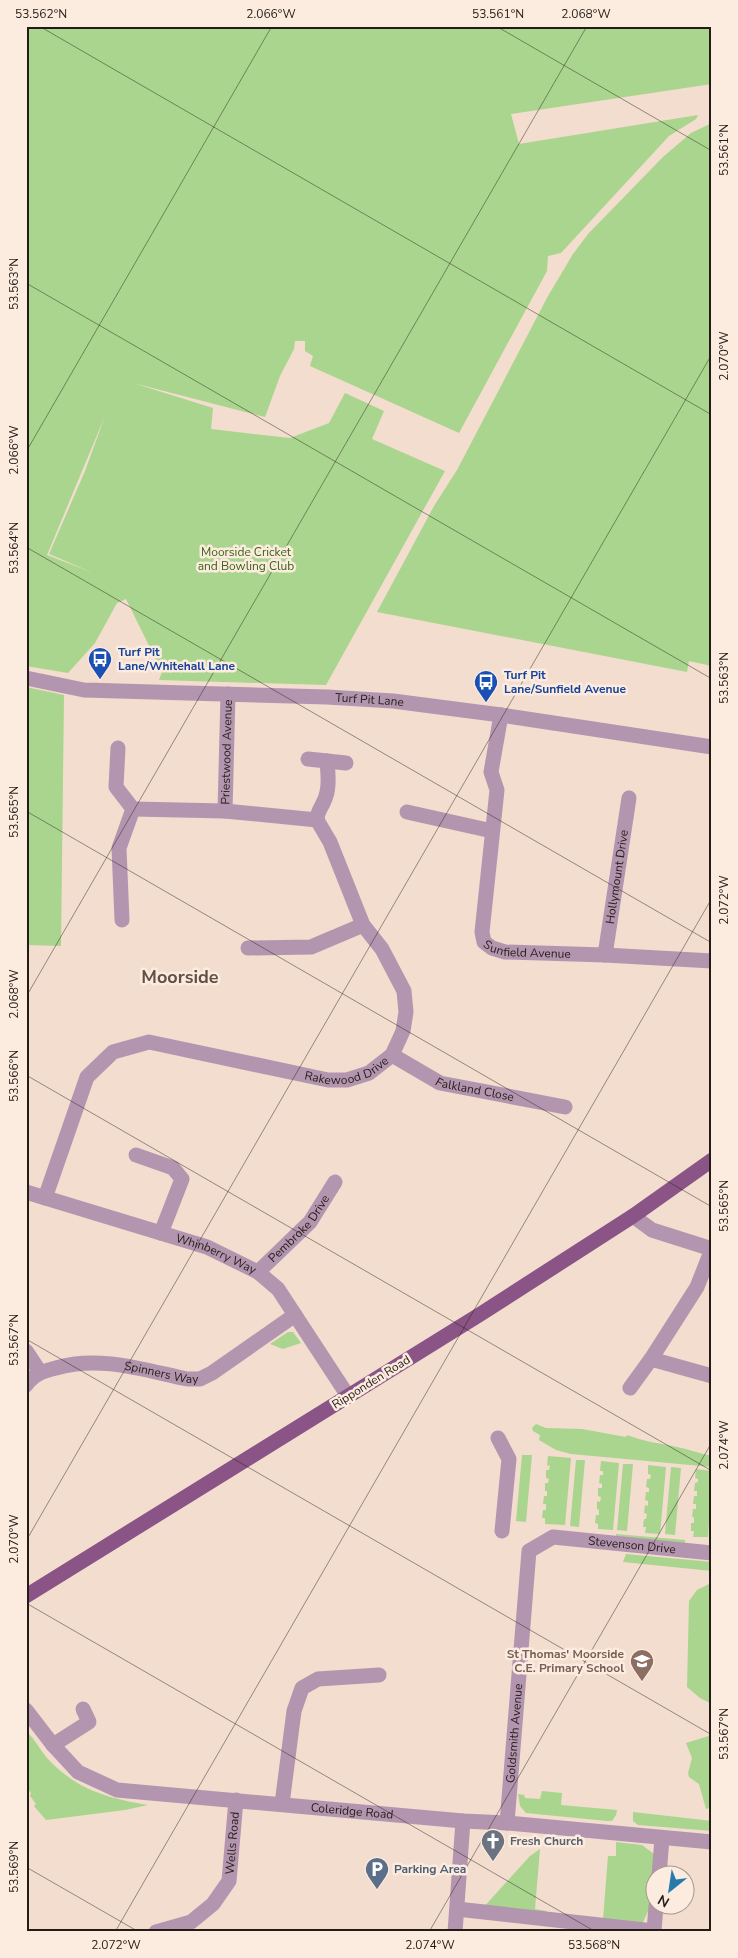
<svg xmlns="http://www.w3.org/2000/svg" width="738" height="1958" font-family="'Nunito Sans',sans-serif">
	<style>
		.green { fill: #aad58e; fill-rule: evenodd }
		.lines { fill: none; stroke-linecap: round; stroke-linejoin: round }
		.minor { stroke: #b495b0; stroke-width: 15 }
		.major { stroke: #8a5486; stroke-width: 15 }
		.ticks { fill: none; stroke: #241d17; stroke-width: 1; stroke-opacity: 0.45 }
		.labels { text-anchor: middle; stroke-width: 5; stroke-linejoin: round; paint-order: stroke }
		.park-label { font-size: 12px; fill: #3a6413; stroke: #fcebdf }
		.transit-label { font-size: 12px; font-weight: bold; fill: #164399; stroke: #fcebdf; text-anchor: start }
		.street-label { font-size: 12px; fill: #241d17; stroke: #fcebdf }
		.education-label { font-size: 12px; font-weight: bold; fill: #785e54; stroke: #fcebdf; text-anchor: end }
		.worship-label { font-size: 12px; font-weight: bold; fill: #5b616d; stroke: #fcebdf; text-anchor: start }
		.service-label { font-size: 12px; font-weight: bold; fill: #4e5e75; stroke: #fcebdf; text-anchor: start }
		.district-label { font-size: 18px; font-weight: bold; fill: #635145; stroke: #fcebdf }
		.neatline { fill: none; stroke: #241d17; stroke-width: 2 }
		.ticks-label { font-size: 12px; text-anchor: middle; fill: #241d17 }
	</style>
	<rect width="100%" height="100%" fill="#f2ddce"/>
	<path class="green" d="M26,26H712V84L511,114L519,144L698,115L696,119L669,136L561,253L548,256L547,271L459,433L310,366L313,356L305,351V341H295L294,349L280,376L265,417L133,383L213,408L211,429L290,438L329,423L345,393L384,411L372,439L445,471L326,685L159,680L162,672L126,599L117,603L95,643L68,673L26,666ZM105,416L85,471L49,554L91,572L47,555Z
		M712,123V666L689,661L687,672L377,612L434,506L457,470L548,296L573,254L588,234L663,157L691,133Z
		M26,687L64,695L61,946L26,945Z
		M288,1332H293L301,1343L283,1349L270,1344Z
		M536,1424L546,1428L582,1429L626,1437L627,1435C645,1442 659,1443 677,1447C689,1449 700,1454 712,1456V1467L571,1454L556,1450L539,1440L540,1435L533,1431L532,1428Z
		M522,1455H532L526,1522L516,1521Z
		M548,1456L571,1458L565,1525L545,1524V1518H542L543,1510H546V1504H543L544,1496H547V1491H545V1483H548L549,1479L546,1478V1470H549L550,1466L547,1465Z
		M576,1460H585L579,1527L570,1526Z
		M601,1461L619,1463L613,1530L598,1529V1524L595,1523L596,1515H599V1510L597,1509V1501L600,1502L601,1497L598,1496V1488H602V1484L599,1483L600,1475H603V1471H600Z
		M623,1464H633L627,1531L617,1530Z
		M648,1465L666,1467L660,1534L645,1533L646,1527H643L644,1519H646L647,1514L644,1513L645,1505L648,1506V1501L645,1500L646,1492H649V1488L646,1487L647,1479H650L651,1475L648,1474Z
		M671,1467L681,1468L675,1535L665,1534Z
		M696,1469L712,1471L708,1537H693L694,1531H691V1523H694V1517H692L693,1509H696V1504H693L694,1496H697V1491H694L695,1483L698,1482V1479L695,1478Z
		M616,1534L685,1540V1543L616,1537Z
		M626,1554L712,1562V1571L623,1562Z
		M709,1584H712V1704L700,1698L687,1687L689,1601L697,1590Z
		M26,1731C35,1739 40,1750 48,1759C77,1790 107,1798 148,1805L125,1810L46,1820L34,1806L36,1804L30,1796L31,1793L26,1787Z
		M712,1735V1807L706,1809L699,1784L689,1777L688,1773L692,1758L686,1743Z
		M542,1791L562,1793L561,1805L617,1810L616,1815L612,1821H607L526,1813L520,1806L518,1794L524,1795L525,1798L540,1799Z
		M633,1812L712,1821V1831L638,1825L633,1821Z
		M616,1842L642,1845L654,1854L652,1903L643,1922L637,1923L603,1919L608,1856H616Z
		M540,1849L535,1909L547,1911L543,1915L482,1909L530,1856Z"/>
	<g class="lines">
		<g class="minor">
			<path id="s1" d="M26,678L84,690L327,697L393,701L501,715L712,747"/>
			<path id="s2" d="M501,715L491,772L497,790L482,932L484,942L492,948L505,952L605,955L712,961"/>
			<path d="M118,748L116,787L133,809"/>
			<path d="M308,759L346,763"/>
			<path id="s3" d="M225,811L228,694"/>
			<path d="M407,812L492,831"/>
			<path d="M317,820C317,811 321,809 324,801C330,789 328,774 327,761"/>
			<path d="M122,920L119,848L133,809"/>
			<path d="M248,948L311,947L363,925"/>
			<path id="s4" d="M605,955L629,798"/>
			<path id="s5" d="M392,1055L440,1083L565,1107"/>
			<path d="M136,1155L173,1168L182,1179L161,1233"/>
			<path id="s6" d="M26,1192L207,1247L258,1272L278,1289L348,1396"/>
			<path id="s7" d="M45,1198L87,1077L113,1052L149,1042L328,1080H347L369,1073L392,1055L403,1031L406,1012L404,991L382,949L363,925L330,842L317,820L225,811L133,809"/>
			<path d="M633,1216L652,1230L712,1249"/>
			<path id="s8" d="M258,1272L310,1222L335,1182"/>
			<path d="M26,1351L40,1372"/>
			<path d="M651,1359L712,1376"/>
			<path id="s9" d="M26,1385C34,1374 43,1371 56,1368C99,1355 144,1370 187,1379H200L212,1373L295,1315"/>
			<path d="M630,1388L651,1359L697,1287L712,1249"/>
			<path d="M498,1438L509,1459L502,1531"/>
			<path id="s10" d="M26,1710L53,1745L78,1772L117,1790L463,1821L507,1823L712,1842"/>
			<path d="M53,1745L89,1722L83,1709"/>
			<path d="M282,1804L294,1711L302,1688L318,1679L379,1675"/>
			<path id="s11" d="M507,1823L529,1551L553,1537L712,1553"/>
			<path d="M659,1876L662,1838"/>
			<path d="M457,1909L654,1931L656,1906"/>
			<path id="s12" d="M156,1932L191,1922L213,1904L229,1881L236,1800"/>
			<path d="M455,1932L463,1821"/>
		</g>
		<path class="major" d="M26,1596L479,1315L633,1216L712,1160"/>
	</g>
	<path class="ticks" d="M39,26L712,415M496,26L712,151M26,283L712,679M26,452L272,26M26,547L712,943M26,811L712,1207M26,997L587,26M26,1075L712,1471M26,1339L712,1735M26,1541L712,354M26,1603L596,1932M26,1867L139,1932M115,1932L712,898M429,1932L712,1442"/>
	<defs>
		<g id="bus-pin" transform="scale(1.25)"><path d="M0 17L-7.5 6A9.5 9.5 0 1 1 7.5 6Z" fill="#1a4fb4" stroke="#fcebdf"/><path d="M-5-6H5V4H4V6H2V4H-2V6H-4V4H-5ZM-3.5-4V0h7V-4ZM-3.5 1.2v1.5H-2V1.2ZM2 1.2v1.5H3.5V1.2Z" fill="#fff"/></g>
		<g id="school-pin" transform="scale(1.25)"><path d="M0 17L-7.5 6A9.5 9.5 0 1 1 7.5 6Z" fill="#8d6e63" stroke="#fcebdf"/><path d="M0-5L7-2L0 1L-7-2ZM-4 1L0 2.5L4 1V4Q0 6-4 4Z" fill="#fff"/></g>
		<g id="church-pin" transform="scale(1.25)"><path d="M0 17L-7.5 6A9.5 9.5 0 1 1 7.5 6Z" fill="#6b7280" stroke="#fcebdf"/><path d="M-1.2-6h2.4v3.5h3.3v2.4h-3.3V6h-2.4V-.1h-3.3v-2.4h3.3Z" fill="#fff"/></g>
		<g id="parking-pin" transform="scale(1.25)"><path d="M0 17L-7.5 6A9.5 9.5 0 1 1 7.5 6Z" fill="#5c6f8a" stroke="#fcebdf"/><path d="M-3.5-5.5H1a3.5 3.5 0 0 1 0 7H-1V5.5H-3.5ZM-1-3.4V-.6H.8a1.4 1.4 0 0 0 0-2.8Z" fill="#fff"/></g>
	</defs>
	<g fill-rule="evenodd">
		<use href="#bus-pin" x="100" y="659"/>
		<use href="#bus-pin" x="486" y="682"/>
		<use href="#school-pin" x="642" y="1661"/>
		<use href="#church-pin" x="493" y="1841"/>
		<use href="#parking-pin" x="377" y="1869"/>
	</g>
	<g class="labels">
		<g class="park-label">
			<text x="246" y="556">Moorside Cricket<tspan x="246" dy="14">and Bowling Club</tspan></text>
		</g>
		<g class="transit-label">
			<text x="118" y="656">Turf Pit<tspan x="118" dy="14">Lane/Whitehall Lane</tspan></text>
			<text x="504" y="679">Turf Pit<tspan x="504" dy="14">Lane/Sunfield Avenue</tspan></text>
		</g>
		<g class="street-label">
			<text dy="4" stroke="none"><textPath href="#s1" startOffset="345">Turf Pit Lane</textPath></text>
			<text dy="4" stroke="none"><textPath href="#s3" startOffset="59">Priestwood Avenue</textPath></text>
			<text dy="4" stroke="none"><textPath href="#s4" startOffset="79">Hollymount Drive</textPath></text>
			<text dy="4" stroke="none"><textPath href="#s2" startOffset="275">Sunfield Avenue</textPath></text>
			<text dy="4" stroke="none"><textPath href="#s7" startOffset="405">Rakewood Drive</textPath></text>
			<text dy="4" stroke="none"><textPath href="#s5" startOffset="91">Falkland Close</textPath></text>
			<text dy="4" stroke="none"><textPath href="#s8" startOffset="60">Pembroke Drive</textPath></text>
			<text dy="4" stroke="none"><textPath href="#s6" startOffset="200">Whinberry Way</textPath></text>
			<text dy="4" stroke="none"><textPath href="#s9" startOffset="142">Spinners Way</textPath></text>
			<text transform="translate(371 1382) rotate(-32)" y="4">Ripponden Road</text>
			<text dy="4" stroke="none"><textPath href="#s11" startOffset="380">Stevenson Drive</textPath></text>
			<text dy="4" stroke="none"><textPath href="#s11" startOffset="90">Goldsmith Avenue</textPath></text>
			<text dy="4" stroke="none"><textPath href="#s10" startOffset="360">Coleridge Road</textPath></text>
			<text dy="4" stroke="none"><textPath href="#s12" startOffset="131">Wells Road</textPath></text>
		</g>
		<g class="education-label">
			<text x="624" y="1658">St Thomas' Moorside<tspan x="624" dy="14">C.E. Primary School</tspan></text>
		</g>
		<g class="worship-label">
			<text x="510" y="1845">Fresh Church</text>
		</g>
		<g class="service-label">
			<text x="394" y="1873">Parking Area</text>
		</g>
		<g class="district-label">
			<text x="180" y="983">Moorside</text>
		</g>
	</g>
	<rect width="738" height="1958" fill="none" stroke="#fcebdf" stroke-width="55"/>
	<g transform="translate(670 1890) rotate(210)"><circle r="24" fill="#fcebdf" stroke="#a6998f"/>
	<path d="M0-4L9 19L0 12L-9 19Z" fill="#287aab"/>
	<text y="-8" font-size="14" font-weight="bold" text-anchor="middle" fill="#241d17">N</text>
	</g>
	<rect x="28" y="28" width="682" height="1902" class="neatline"/>
	<g class="ticks-label">
		<text x="41" y="18">53.562°N</text>
		<text x="271" y="18">2.066°W</text>
		<text x="498" y="18">53.561°N</text>
		<text x="586" y="18">2.068°W</text>
		<text transform="translate(724 150) rotate(-90)" y="4">53.561°N</text>
		<text transform="translate(14 284) rotate(-90)" y="4">53.563°N</text>
		<text transform="translate(724 356) rotate(-90)" y="4">2.070°W</text>
		<text transform="translate(14 450) rotate(-90)" y="4">2.066°W</text>
		<text transform="translate(14 548) rotate(-90)" y="4">53.564°N</text>
		<text transform="translate(724 678) rotate(-90)" y="4">53.563°N</text>
		<text transform="translate(14 812) rotate(-90)" y="4">53.565°N</text>
		<text transform="translate(724 900) rotate(-90)" y="4">2.072°W</text>
		<text transform="translate(14 994) rotate(-90)" y="4">2.068°W</text>
		<text transform="translate(14 1076) rotate(-90)" y="4">53.566°N</text>
		<text transform="translate(724 1206) rotate(-90)" y="4">53.565°N</text>
		<text transform="translate(14 1340) rotate(-90)" y="4">53.567°N</text>
		<text transform="translate(724 1445) rotate(-90)" y="4">2.074°W</text>
		<text transform="translate(14 1539) rotate(-90)" y="4">2.070°W</text>
		<text transform="translate(724 1734) rotate(-90)" y="4">53.567°N</text>
		<text transform="translate(14 1867) rotate(-90)" y="4">53.569°N</text>
		<text x="116" y="1949">2.072°W</text>
		<text x="430" y="1949">2.074°W</text>
		<text x="594" y="1949">53.568°N</text>
	</g>
</svg>
